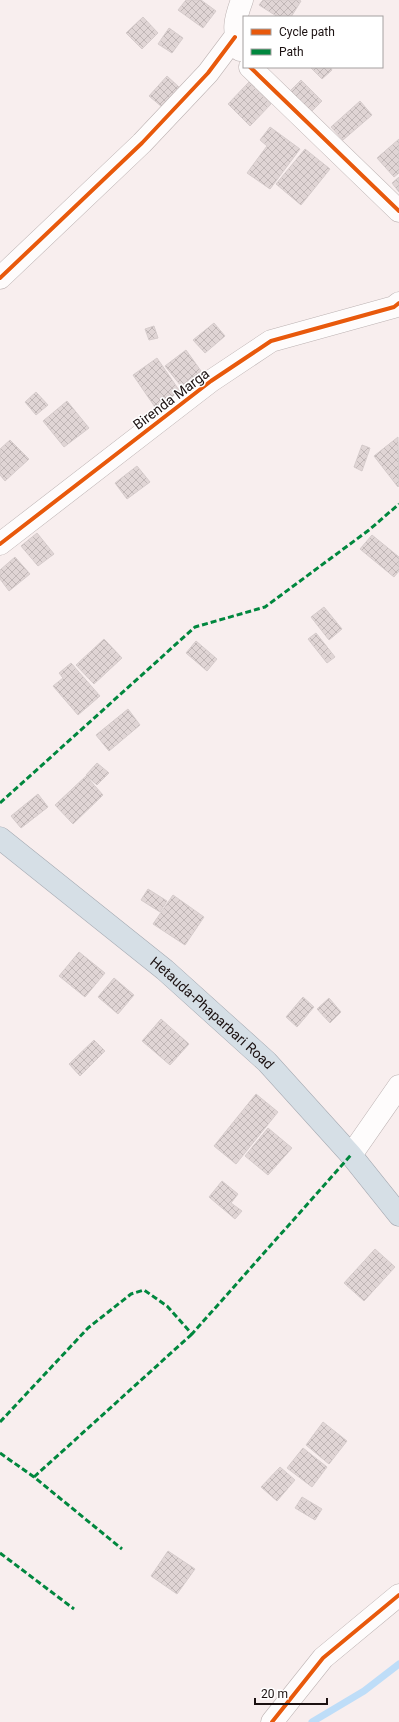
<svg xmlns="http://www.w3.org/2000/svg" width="399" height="1722" font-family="Roboto,sans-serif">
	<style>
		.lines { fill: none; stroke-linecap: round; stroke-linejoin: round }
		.stream { stroke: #beddf8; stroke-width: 7 }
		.building { fill: url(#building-cross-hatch); stroke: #d6cccc }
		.minor-casing { stroke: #bcb2b2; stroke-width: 23 }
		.highway-casing { stroke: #a6aab2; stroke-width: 23 }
		.minor { stroke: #fefcfc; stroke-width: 22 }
		.highway { stroke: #d6dfe6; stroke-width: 22 }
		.quiet { stroke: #00873e; stroke-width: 3; stroke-dasharray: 6 3; stroke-linecap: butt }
		.cycleway-casing { stroke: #fff; stroke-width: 6 }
		.cycleway { stroke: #e8590c; stroke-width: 4 }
		.labels { text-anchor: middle; stroke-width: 3; stroke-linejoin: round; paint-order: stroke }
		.street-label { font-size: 14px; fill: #1b1111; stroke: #fff }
	</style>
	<defs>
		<pattern id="building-cross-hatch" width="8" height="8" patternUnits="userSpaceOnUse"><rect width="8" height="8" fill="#e0d5d5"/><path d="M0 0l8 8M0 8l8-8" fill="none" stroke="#c0b6b6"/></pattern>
	</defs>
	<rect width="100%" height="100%" fill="#f8eeee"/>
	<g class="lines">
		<path class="stream" d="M312,1722L364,1691L399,1664"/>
	</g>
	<path class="building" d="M186,0H201L216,11L203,28L178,10Z
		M263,0H299L301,1L291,17H278L259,5Z
		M143,17L158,33L142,49L126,33Z
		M169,28L183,38L172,53L158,44Z
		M310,67H330L332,70L322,79Z
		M167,76L180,88L162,107L149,96Z
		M301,80L322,101L309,114L288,93Z
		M249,82L271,104L250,126L228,104Z
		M360,101L372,115L343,140L331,127Z
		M270,127L300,149L270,189L247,173L267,146L260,140Z
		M399,139V173L394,177L377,158Z
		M305,149L330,169L301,205L276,184Z
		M399,177V192L392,183Z
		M214,323L225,336L205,353L193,340Z
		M154,326L158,338L149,340L145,329Z
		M186,350L201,371L181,386L165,366Z
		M157,358L181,393L157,410L133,375Z
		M36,392L48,405L36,415L25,402Z
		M67,401L89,428L64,447L43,421Z
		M398,437L399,486L398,487L374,456Z
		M10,440L29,459L5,481L0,475V449Z
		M362,445L370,448L362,471L354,467Z
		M137,466L150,482L127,499L115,483Z
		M37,533L54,554L38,566L21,546Z
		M372,535L399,557V571L394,577L360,549Z
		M15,557L30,574L9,591L0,579V570Z
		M324,607L342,629L329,640L311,617Z
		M316,633L335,657L327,663L308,639Z
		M104,639L122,658L94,684L76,665Z
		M196,641L217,659L207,671L186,653Z
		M71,663L100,696L78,715L53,686L63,678L59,673Z
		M128,709L140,725L109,751L96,735Z
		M97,763L109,773L97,785L86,775Z
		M86,776L103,795L73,824L55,805Z
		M38,794L48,807L21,828L11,816Z
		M148,889L167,901L160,912L141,900Z
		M173,895L204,917L185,945L153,924Z
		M79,952L105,973L85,997L59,976Z
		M114,978L134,995L118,1014L98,997Z
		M303,997L314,1007L297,1027L286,1017Z
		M329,998L341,1012L330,1023L317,1009Z
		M161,1019L189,1044L170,1065L142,1041Z
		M94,1040L105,1051L80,1076L69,1064Z
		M256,1094L278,1112L236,1164L214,1146Z
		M268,1128L292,1148L268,1175L245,1156Z
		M222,1181L238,1194L231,1203L242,1211L235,1219L209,1197Z
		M375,1249L395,1267L364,1301L344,1283Z
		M323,1422L347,1441L329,1464L306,1445Z
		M303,1448L327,1467L312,1487L287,1468Z
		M280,1467L295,1480L277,1501L261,1487Z
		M302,1497L322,1509L315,1520L295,1508Z
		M168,1551L195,1569L177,1594L151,1576Z"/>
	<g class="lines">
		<g class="minor-casing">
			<path id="minor" d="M240,50C232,30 235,19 242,0
				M250,67L399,211
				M0,278L142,143L208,73L235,37
				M0,544L211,381L271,341L394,307L399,303
				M351,1155L399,1086
				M272,1722L323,1658L399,1595"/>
		</g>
		<g class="highway-casing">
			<g id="highway">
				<path id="s1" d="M0,838L165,970L267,1062L351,1155L399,1215"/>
			</g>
		</g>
		<use href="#minor" class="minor"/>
		<use href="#highway" class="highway"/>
		<path class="quiet" d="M0,803L195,627L265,607L369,530L399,504
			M0,1422L88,1328L131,1294L144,1290L167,1306L192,1334L351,1155
			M0,1453L34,1477L122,1549
			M34,1477L192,1334
			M0,1553L74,1609"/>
		<g class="cycleway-casing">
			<path id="cycleway" d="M250,67L399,211
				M0,278L142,143L208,73L235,37
				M0,544L211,381L271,341L394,307L399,303
				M272,1722L323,1658L399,1595"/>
		</g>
		<use href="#cycleway" class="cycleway"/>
	</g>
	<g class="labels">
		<g class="street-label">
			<text transform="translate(171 399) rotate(-37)" y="5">Birenda Marga</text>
			<text dy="5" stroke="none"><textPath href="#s1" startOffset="275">Hetauda-Phaparbari Road</textPath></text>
		</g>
	</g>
	<rect x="243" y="16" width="140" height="52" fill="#ffffff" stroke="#a4a0a0"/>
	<rect x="251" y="29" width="20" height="6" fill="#e8590c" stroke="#a4a0a0"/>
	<text x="279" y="36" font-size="12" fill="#1b1111">Cycle path</text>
	<rect x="251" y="49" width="20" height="6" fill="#00873e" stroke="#a4a0a0"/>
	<text x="279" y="56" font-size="12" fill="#1b1111">Path</text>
	<path d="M255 1698v6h72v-6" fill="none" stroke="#1b1111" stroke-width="2"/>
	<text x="261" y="1698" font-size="12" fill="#1b1111" stroke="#ffffff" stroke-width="3" paint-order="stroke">20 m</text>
</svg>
